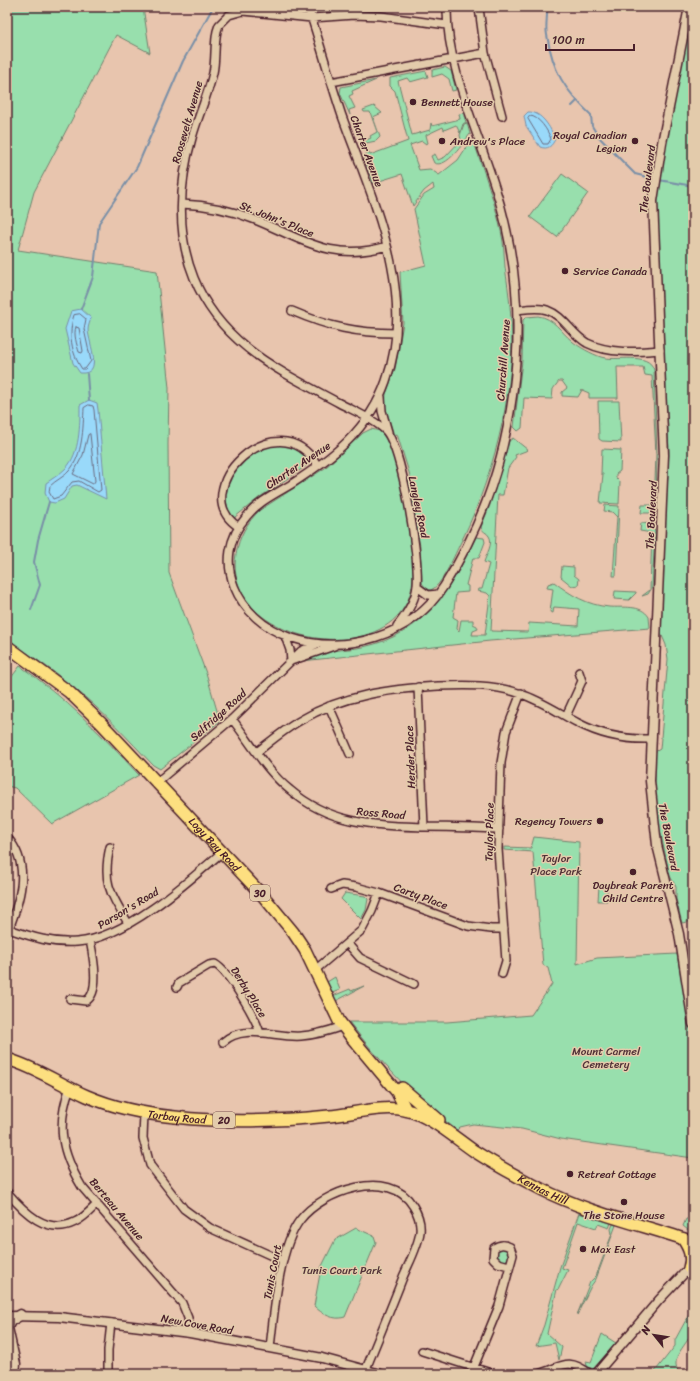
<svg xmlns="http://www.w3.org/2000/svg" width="700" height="1381" font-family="Sriracha,sans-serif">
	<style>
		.green { fill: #98dfad; stroke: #717f6c }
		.water { fill: #99d9fa; stroke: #798fa7 }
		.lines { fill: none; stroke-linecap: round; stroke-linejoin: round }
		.shore { stroke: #6a697e; stroke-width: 1 }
		.stream { stroke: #798fa7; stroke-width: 2 }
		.minor-casing { stroke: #4a1f2b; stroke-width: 10 }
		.tertiary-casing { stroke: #4a1f2b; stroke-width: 11 }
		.secondary-casing { stroke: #4a1f2b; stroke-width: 13 }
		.primary-casing { stroke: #4a1f2b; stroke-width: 14 }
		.minor { stroke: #e3cbab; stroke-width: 7 }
		.tertiary { stroke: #e3cbab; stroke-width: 8 }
		.secondary { stroke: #e3cbab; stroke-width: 10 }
		.primary { stroke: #fddf80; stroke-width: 11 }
		.poi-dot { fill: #4a1f2b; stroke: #e3cbab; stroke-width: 1.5 }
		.labels { text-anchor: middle; stroke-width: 3; stroke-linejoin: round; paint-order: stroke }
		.shield { fill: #e3cbab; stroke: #785351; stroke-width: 1 }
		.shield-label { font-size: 10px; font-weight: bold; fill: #4a1f2b }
		.poi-label { font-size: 11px; fill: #4a1f2b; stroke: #e3cbab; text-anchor: start }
		.street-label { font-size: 11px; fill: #4a1f2b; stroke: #e3cbab }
		.park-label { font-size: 11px; fill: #523238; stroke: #e3cbab }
	</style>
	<rect width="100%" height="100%" fill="#e8c5ae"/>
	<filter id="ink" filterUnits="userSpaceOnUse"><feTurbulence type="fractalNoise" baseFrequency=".025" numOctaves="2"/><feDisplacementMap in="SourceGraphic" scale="8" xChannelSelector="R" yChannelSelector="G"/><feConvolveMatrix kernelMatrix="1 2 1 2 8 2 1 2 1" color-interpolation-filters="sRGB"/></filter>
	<g filter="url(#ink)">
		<path class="green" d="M7,7H143L150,53L116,35L34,192L18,250L157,271L169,388L168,444L169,573L207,676L220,721L160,769L153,765C128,739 103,711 74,688C53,670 30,655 7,639Z
			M693,11V921L682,923L676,899V887L670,876L660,831L655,798V752L660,749L668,659L666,645L660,631L669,451L657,213C660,147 678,75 693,11Z
			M445,67L451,71L456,90L452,91L449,79L442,74L432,77V70Z
			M426,71L428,77L410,82L407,78L398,81L412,135L430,130L431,123L432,126L460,119L459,114L463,113L466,122L463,124L460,133L456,125L444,130L443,127L426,135L428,143L426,144L422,141L410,145L419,170L430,169L439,175L458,160L469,143L471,141L475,145C484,173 495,202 501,231C504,243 504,255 505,267C509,293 512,320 512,346C510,412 489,487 459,546C454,556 441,588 430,590L425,587L422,583L420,546L407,480L411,479L397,434L394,435L385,406L386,394L395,369L403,323L400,272L426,265L414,209L424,195L434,189L433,184L424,191L413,206L402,174L373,183L365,160L366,154L369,152L370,155L408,141L395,91L390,86V78Z
			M376,80L352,91L353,94L349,96L355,108L349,110L350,115L340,93L341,87Z
			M374,106L382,113L373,117L380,137L376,141L366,143L364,141L371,138L370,136L377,132L370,112H364L363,110Z
			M467,123L470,134C463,143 447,169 434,163L431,156L435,154L438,160L445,157L461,140L460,135L464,124Z
			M562,174L588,193L557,237L530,217Z
			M538,316C554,318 560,331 572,341C579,347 592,354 601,357C616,362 649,351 654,370L657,456L656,505L651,513H641L642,505H654L656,455L652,376L645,375L643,367H617L618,398H589V393L582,390L578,397L562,396V392L567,388L562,381H559L553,389L552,399L524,398L522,428L518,431L514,427L522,361L523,320L526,317Z
			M598,401H619L621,442L602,441L599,439Z
			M371,429L380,431C397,449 405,507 409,532C412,550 415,568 412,586C397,674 221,646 236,554C239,537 247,522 260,510L325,468L363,433Z
			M513,438L528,450L515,455L516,457L508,468L503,495H498L491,631L528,632L529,623L578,626L579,609L554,607L553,613L550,612L553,589L547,588L548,584L554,582C571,595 587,605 609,607C623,608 641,604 649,617L650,628L490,641L302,661C318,649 344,651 363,647C425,634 451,589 476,537L484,538L485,542L479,558H473L466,585L468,586V592L456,593L453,617L458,620L457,629L459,631L461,620H473V624L477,626L478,629L473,631L472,635H485L490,596L487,593L478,591L479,589H482L489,564L484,562C486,555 494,543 489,536C487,532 482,532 481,527L490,505L509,441Z
			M281,443C292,447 309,451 309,464L260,497L235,517V519L229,514L224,490L238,465L259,448Z
			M602,449L621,450L620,471L616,474V478L620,482L619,504L600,503L603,474H601Z
			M605,505L619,506L616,576H613L617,517L612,512L604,511Z
			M641,523L651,524L655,532L652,588L648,594L642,596L650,590L652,533L640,531Z
			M562,566L574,567V575L579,579L578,585L572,586L561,577Z
			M615,591L636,592V593L629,600L614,599Z
			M20,666C65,697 102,735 139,775L52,824L15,788L7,786V683Z
			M534,837L579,842L577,964L597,958L677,954L693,1045V1158L561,1139L522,1129L473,1124L460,1127L457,1130C416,1100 380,1062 349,1022H447L531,1015L552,984L548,968L543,965L533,852L504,850V847L531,848Z
			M599,886H607V901H598Z
			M345,893L365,896L368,899L366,910L361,919L341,899Z
			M335,977L340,990L332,993L327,982Z
			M364,986L336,1001L333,996L350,989L351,991Z
			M579,1213L611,1223L609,1228L598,1224L596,1228L578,1222L562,1268L568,1270L558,1290L557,1289L547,1334L562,1347L559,1360L555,1343L536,1346L544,1325L560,1267Z
			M686,1219H693V1234L683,1226Z
			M613,1224L616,1225L596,1279L591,1286L577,1315L590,1282L596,1276L612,1234L611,1229Z
			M356,1228L374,1236L376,1242L345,1317C334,1321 322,1314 314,1306L321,1268L335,1240Z
			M496 1254a7 7 0 1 1 14 0a7 7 0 1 1-14 0Z
			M693,1307C693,1314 695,1323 693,1329C689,1345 667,1357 680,1374H653L675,1346V1340Z
			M602,1334L616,1343L593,1369L587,1366L586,1361L591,1362Z"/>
		<path class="water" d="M528,112C541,111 551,128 555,139C552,146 548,150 540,147L526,126L524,116Z
			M81,309L91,318C90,322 88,326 88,330C89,344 104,375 80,373L73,363L65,329L71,311Z
			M89,400L97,403L98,410L106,499L77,485L72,486L64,499L55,503L49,502L45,493L46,483C52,479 60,474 66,468C80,453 80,425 80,405Z"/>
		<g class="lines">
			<path class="shore" d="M530,116C539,116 548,131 551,139L548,144H543L528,119Z
				M80,314L86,319L84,329L91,361L85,369H82C71,353 68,333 74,315Z
				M76,327L79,328L83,351L82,353L79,352C77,345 73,334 76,327Z
				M89,405L93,406L94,410L101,490L98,492L79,481L72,482L61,496L53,499L49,492L50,486C56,480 64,477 69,471C83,455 83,428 84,408Z
				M90,434L95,481L93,484L73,474L83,455L88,435Z"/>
			<path class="stream" d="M547,7C548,14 545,26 547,35C553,72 564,89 591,115L592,126L598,136L622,161L635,174L655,179
				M572,106L577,101
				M659,180L693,186
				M81,309L93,277L99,223L137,167L183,61L213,7
				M87,374L89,400
				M31,610L40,585L34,562L38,540L49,502"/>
			<g class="minor-casing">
				<path id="minor" d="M308,7C320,43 330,80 342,116C372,199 418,292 386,381C369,430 332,458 290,485C275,494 258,502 247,516C208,560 238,620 289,637C345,656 412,636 444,586C517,471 537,321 496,190C479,134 446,67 447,7
					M479,8L485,53L502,116
					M331,82L485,53
					M182,204C206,205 231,210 253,219C301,238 332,263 387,246
					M517,310C526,309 538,307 547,310C564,316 572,335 587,343C609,354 636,352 660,350
					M292,311C329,327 356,333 396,333
					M381,397L382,411L388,432
					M239,527C183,492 277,397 318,466
					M417,587L428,595L439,594
					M397,626C406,615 416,600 417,585C420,560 402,446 385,430C372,418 354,411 339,403C280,371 221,345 194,278C176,234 179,183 192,138C198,116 208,95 213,73C216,59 214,45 217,31L219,25L229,15L243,11L312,18L354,15L381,16L447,25
					M285,636L290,650L291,661
					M291,661L334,646
					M418,687L424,827
					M329,706L350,754
					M566,716L582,681L579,672
					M232,719C251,743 266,771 290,790C331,825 375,825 425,827C450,827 474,828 499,829
					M257,752C271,741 285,729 301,720C343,695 390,689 438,686C466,685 494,684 521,694C542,701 559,713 578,723C601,735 625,740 651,739
					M157,782L232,719L301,651L317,644
					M7,837C33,866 19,902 7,934
					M110,847C102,882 110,893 128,923
					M331,889L342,885L356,887L379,893L468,926L491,929H504
					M9,929C32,937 53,944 77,942C124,939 187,883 221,853
					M347,943L360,958L414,984
					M314,971L362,930L372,911L379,893
					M502,974L506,961L498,849L501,763L506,732L521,693
					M177,987L179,983L209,965L215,964C229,972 255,1016 260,1033
					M70,999L86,1001C101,992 93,955 90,940
					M223,1042C243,1023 276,1038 301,1036C315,1035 329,1031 343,1026
					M70,1087C56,1126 61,1152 82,1187L182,1303L188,1318L190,1333
					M144,1113L143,1138L150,1165L184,1209L210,1228L283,1261
					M7,1192C24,1212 47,1236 75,1222C84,1218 91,1210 97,1204
					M270,1348C274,1313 279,1247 300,1220C322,1191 390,1167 413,1206C418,1214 421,1223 420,1232C418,1247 409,1263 403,1277C391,1308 378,1339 366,1369
					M422,1351L494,1374
					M108,1374V1350L111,1323
					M471,1374L499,1306L513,1255L510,1247C504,1244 500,1244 494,1248L493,1258L498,1263L509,1266
					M538,1374C562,1367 567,1356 590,1374"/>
			</g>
			<g class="tertiary-casing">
				<path id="tertiary" d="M689,7L662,143L653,201L664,455L650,781L657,845L679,934L693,1024
					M7,1316L59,1317L190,1333L322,1358L381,1374
					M596,1374L659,1300L692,1265"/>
			</g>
			<g class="secondary-casing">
				<path id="secondary" d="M7,1327L10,1321L20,1315
					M7,1328L15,1364L14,1374"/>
			</g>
			<g class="primary-casing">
				<g id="primary">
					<path id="s1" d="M7,646L69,692L101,723L264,897L293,932L305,950L339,1021L352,1038L397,1092L406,1110"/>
					<path id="s2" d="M7,1059C35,1067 60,1084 87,1096C115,1108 145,1114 175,1117C224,1123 280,1121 329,1116C353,1114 381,1105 405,1110C428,1114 455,1138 474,1151C496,1165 518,1177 541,1189C588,1213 643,1225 693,1242"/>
					<path d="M402,1088L439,1120"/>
					<path d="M683,1239C689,1248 693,1257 689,1268"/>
				</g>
			</g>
			<use href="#minor" class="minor"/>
			<use href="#tertiary" class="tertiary"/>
			<use href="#secondary" class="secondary"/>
			<use href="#primary" class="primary"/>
		</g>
	</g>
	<g class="poi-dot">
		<circle cx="413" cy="102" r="4"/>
		<circle cx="442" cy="141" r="4"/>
		<circle cx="635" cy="141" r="4"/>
		<circle cx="565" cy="271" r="4"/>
		<circle cx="600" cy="821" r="4"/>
		<circle cx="633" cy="872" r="4"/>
		<circle cx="570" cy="1174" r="4"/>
		<circle cx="624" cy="1202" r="4"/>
		<circle cx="583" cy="1249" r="4"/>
	</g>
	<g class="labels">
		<g class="shield">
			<rect x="250" y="885" width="20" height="16" rx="3"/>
			<rect x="213" y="1112" width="22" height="16" rx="3"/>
		</g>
		<g class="shield-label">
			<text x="260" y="897">30</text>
			<text x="224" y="1124">20</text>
		</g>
		<g class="poi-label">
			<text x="421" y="106">Bennett House</text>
			<text x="627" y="139" text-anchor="end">Royal Canadian<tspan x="627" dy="13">Legion</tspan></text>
			<text x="450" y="145">Andrew's Place</text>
			<text x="573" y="275">Service Canada</text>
			<text x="592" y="825" text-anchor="end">Regency Towers</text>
			<text x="633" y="889" text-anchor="middle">Daybreak Parent<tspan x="633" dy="13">Child Centre</tspan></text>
			<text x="578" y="1178">Retreat Cottage</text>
			<text x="624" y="1219" text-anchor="middle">The Stone House</text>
			<text x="591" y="1253">Max East</text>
		</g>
		<g class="street-label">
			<text transform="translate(187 122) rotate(-74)" y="4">Roosevelt Avenue</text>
			<text transform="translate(367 151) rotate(70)" y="4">Charter Avenue</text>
			<text transform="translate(647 179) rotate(-83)" y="4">The Boulevard</text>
			<text transform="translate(277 219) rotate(22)" y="4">St. John's Place</text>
			<text transform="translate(503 360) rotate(-86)" y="4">Churchill Avenue</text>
			<text transform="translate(298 465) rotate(-34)" y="4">Charter Avenue</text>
			<text transform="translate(419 507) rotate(78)" y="4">Langley Road</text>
			<text transform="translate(651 515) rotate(-87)" y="4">The Boulevard</text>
			<text transform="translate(218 715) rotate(-42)" y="4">Selfridge Road</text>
			<text transform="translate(410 757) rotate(-92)" y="4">Herder Place</text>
			<text transform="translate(381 813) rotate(5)" y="4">Ross Road</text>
			<text transform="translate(489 832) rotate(-89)" y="4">Taylor Place</text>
			<text transform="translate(669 837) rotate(79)" y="4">The Boulevard</text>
			<text dy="4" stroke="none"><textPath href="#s1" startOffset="288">Logy Bay Road</textPath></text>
			<text transform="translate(421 896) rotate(20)" y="4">Carty Place</text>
			<text transform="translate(128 908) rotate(-31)" y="4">Parson's Road</text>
			<text transform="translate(249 992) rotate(58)" y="4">Derby Place</text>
			<text dy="4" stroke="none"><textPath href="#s2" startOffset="181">Torbay Road</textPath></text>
			<text dy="4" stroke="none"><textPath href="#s2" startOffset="570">Kennas Hill</textPath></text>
			<text transform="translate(117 1209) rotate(50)" y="4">Berteau Avenue</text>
			<text transform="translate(272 1272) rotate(-79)" y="4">Tunis Court</text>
			<text transform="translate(197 1324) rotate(10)" y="4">New Cove Road</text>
		</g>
		<g class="park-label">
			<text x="556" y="862">Taylor<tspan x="556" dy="13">Place Park</tspan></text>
			<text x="606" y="1055">Mount Carmel<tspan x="606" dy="13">Cemetery</tspan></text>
			<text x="342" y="1274">Tunis Court Park</text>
		</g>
	</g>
	<rect width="700" height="1381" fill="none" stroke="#e3cbab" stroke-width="24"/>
	<rect x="12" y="12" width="676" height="1357" fill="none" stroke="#4a1f2b" stroke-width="1.5" filter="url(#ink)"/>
	<g transform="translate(654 1335) rotate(300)" stroke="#e3cbab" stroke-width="3" paint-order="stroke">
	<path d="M0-3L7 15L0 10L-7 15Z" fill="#4a1f2b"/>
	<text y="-6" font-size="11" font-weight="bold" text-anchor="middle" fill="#4a1f2b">N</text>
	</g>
	<path d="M546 44v6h88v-6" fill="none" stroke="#4a1f2b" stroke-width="2"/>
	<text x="552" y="44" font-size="12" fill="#4a1f2b" stroke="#e3cbab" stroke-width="3" paint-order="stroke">100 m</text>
</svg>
